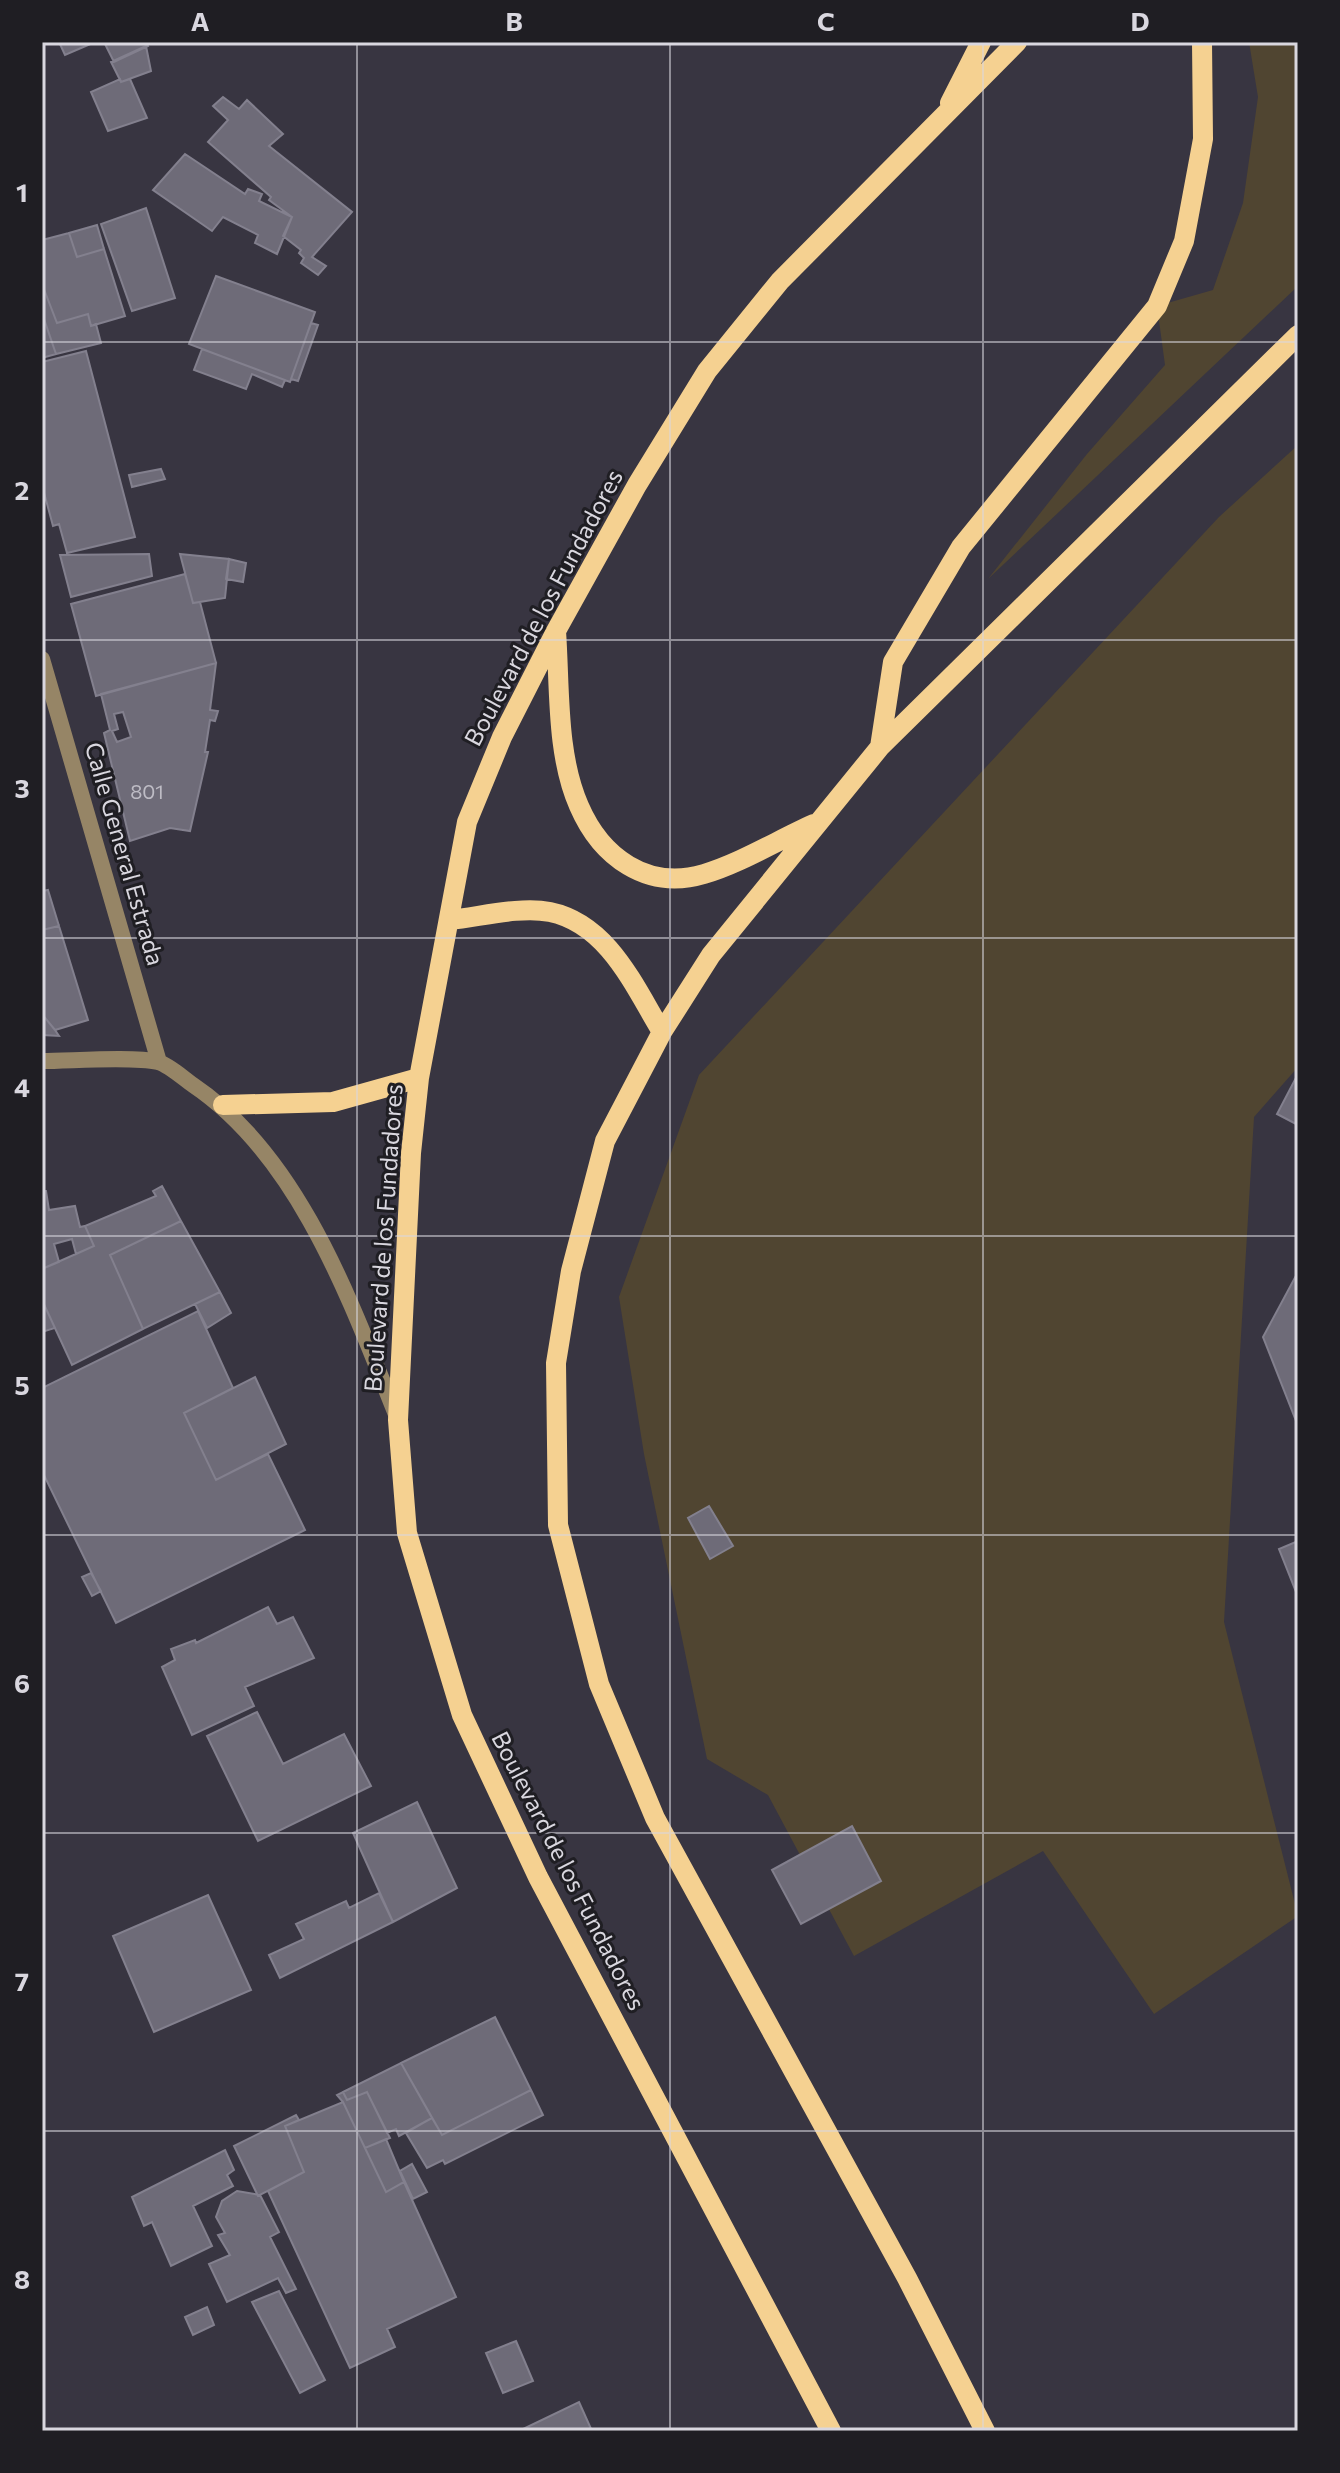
<svg xmlns="http://www.w3.org/2000/svg" width="1340" height="2473" font-family="Commissioner,sans-serif">
	<style>
		.green { fill: #504531 }
		.building { fill: #6e6b78; stroke: #83808e; stroke-width: 2; fill-rule: evenodd }
		.lines { fill: none; stroke-linecap: round; stroke-linejoin: round }
		.minor { stroke: #968566; stroke-width: 16 }
		.primary { stroke: #f5d191; stroke-width: 20 }
		.grid { fill: none; stroke: #d9d7df; stroke-width: 2; stroke-opacity: 0.55 }
		.labels { text-anchor: middle; stroke-width: 6; stroke-linejoin: round; paint-order: stroke }
		.number-label { font-size: 20px; fill: #bebcc5 }
		.street-label { font-size: 24px; fill: #d9d7df; stroke: #1f1e23 }
		.neatline { fill: none; stroke: #d9d7df; stroke-width: 3 }
		.grid-label { font-size: 26px; text-anchor: middle; font-weight: bold; fill: #d9d7df }
	</style>
	<rect width="100%" height="100%" fill="#383541"/>
	<path class="green" d="M1249,42H1298V286L988,579L1087,454L1165,365L1157,306L1213,290L1243,203L1258,97Z
		M1298,445V1067L1254,1117L1224,1622L1298,1916L1154,2014L1043,1851L854,1956L768,1795L707,1759L644,1454L619,1297L699,1075L1219,517Z"/>
	<path class="building" d="M59,42H95L65,55Z
		M104,42H146L148,46L114,62Z
		M146,46L151,71L121,82L111,62Z
		M120,79L121,82L130,79L147,118L108,131L91,92Z
		M223,97L239,109L247,100L283,134L269,146L352,212L312,257L326,266L318,275L301,263L304,258L299,253L301,250L283,236L292,217L269,200L271,197L208,142L228,120L213,106Z
		M185,154L245,194L248,189L262,194L259,201L292,217L277,254L255,243L258,235L223,217L212,231L153,190Z
		M146,208L175,298L132,311L101,224Z
		M97,225L104,249L77,257L69,233Z
		M69,233L77,257L104,249L125,316L91,326L88,314L57,323L42,284V240Z
		M216,276L315,312L290,382L189,344Z
		M42,284L57,323L88,314L91,326L96,324L101,343L56,354L42,313Z
		M42,313L56,354L42,358Z
		M311,323L318,325L298,381L291,379Z
		M202,349L285,380L282,387L252,374L246,389L194,370Z
		M86,351L135,537L67,553L59,524L53,526L42,485V362Z
		M161,469L165,479L132,487L129,475Z
		M149,554L152,576L71,597L60,555Z
		M180,554L229,559L225,598L193,603Z
		M229,559L246,563L243,582L226,579Z
		M185,574L193,603L200,602L216,663L96,696L71,604Z
		M216,663L210,710L218,711L215,721L210,720L205,752H208L190,831L170,828L130,841L104,733L110,730L101,694ZM123,712L131,737L117,742L112,731L118,729L114,714Z
		M48,890L59,926L42,930V891Z
		M59,926L88,1020L55,1030L42,1014V930Z
		M42,1014L55,1030L59,1036L42,1035Z
		M1298,1074V1125L1277,1114Z
		M162,1186L181,1221L110,1255L143,1329L72,1365L42,1300V1269L94,1246L85,1226L156,1196L153,1191Z
		M42,1191H46L49,1210L75,1206L80,1227L85,1226L94,1246L76,1254L72,1239L54,1244L59,1262L42,1269Z
		M181,1221L220,1292L143,1329L110,1255Z
		M1298,1272V1426L1263,1337Z
		M220,1292L231,1313L207,1328L195,1304Z
		M42,1300L55,1328L42,1332Z
		M198,1311L233,1388L184,1413L216,1480L268,1454L305,1530L116,1623L42,1471V1388Z
		M255,1377L286,1444L216,1480L184,1413Z
		M709,1506L733,1546L710,1559L688,1518Z
		M1298,1541V1597L1279,1549Z
		M91,1573L101,1591L92,1596L82,1577Z
		M268,1607L277,1624L293,1617L314,1658L245,1687L254,1706L192,1735L162,1667L175,1660L171,1649L195,1640L196,1643Z
		M257,1712L283,1764L344,1734L371,1786L258,1841L207,1736Z
		M417,1802L457,1888L393,1922L353,1833Z
		M852,1826L881,1881L801,1924L772,1870Z
		M379,1893L393,1922L280,1978L269,1955L304,1939L296,1924L346,1901L349,1908Z
		M208,1895L251,1990L154,2032L113,1936Z
		M495,2017L531,2090L442,2135L401,2063Z
		M401,2063L432,2118L399,2136L396,2129L387,2133L367,2092L347,2100L343,2092Z
		M531,2090L543,2115L445,2164L443,2160L427,2168L406,2133L432,2118L442,2135Z
		M343,2092L347,2100L367,2092L390,2138L365,2148L343,2102L337,2095Z
		M343,2102L386,2192L404,2182L456,2297L387,2329L395,2347L350,2368L268,2191L304,2172L285,2126Z
		M296,2115L299,2120L285,2126L304,2172L258,2196L234,2146Z
		M386,2139L404,2182L386,2192L365,2148Z
		M225,2150L234,2170L227,2175L233,2186L193,2206L212,2246L171,2266L152,2222L144,2226L132,2197Z
		M412,2164L427,2192L413,2199L400,2171Z
		M237,2191L260,2195L279,2232L270,2237L296,2289L286,2293L278,2278L227,2302L209,2264L230,2255L218,2235L225,2233L216,2217L222,2201Z
		M279,2291L325,2380L300,2393L252,2302Z
		M207,2307L214,2325L193,2335L185,2317Z
		M516,2341L533,2381L503,2393L486,2353Z
		M579,2402L592,2431H519Z"/>
	<g class="lines">
		<path class="minor" d="M42,659L159,1062
			M42,1061C71,1061 133,1056 158,1062C169,1065 183,1078 193,1085C300,1157 351,1303 397,1417"/>
		<path class="primary" d="M950,103L981,42
			M556,631C560,687 556,754 579,806C601,857 647,891 704,874C741,863 778,840 814,824
			M880,747L893,662L961,547L1157,306L1184,241L1203,139L1202,42
			M450,920C480,917 520,906 550,912C608,924 634,986 662,1032
			M223,1105L333,1102L419,1078
			M831,2431L538,1877L462,1715L407,1533L398,1420L411,1153L419,1078L467,822L502,737L556,631L637,485L707,371L780,281L1017,42
			M985,2431L907,2278L655,1818L599,1684L558,1525L556,1363L571,1271L605,1141L662,1032L711,955L880,747L1298,335"/>
	</g>
	<path class="grid" d="M357,42V2431M670,42V2431M983,42V2431M42,342H1298M42,640H1298M42,938H1298M42,1236H1298M42,1535H1298M42,1833H1298M42,2131H1298"/>
	<g class="labels">
		<g class="number-label">
			<text x="147" y="799">801</text>
		</g>
		<g class="street-label">
			<text transform="translate(544 608) rotate(-62)" y="8">Boulevard de los Fundadores</text>
			<text transform="translate(124 854) rotate(74)" y="8">Calle General Estrada</text>
			<text transform="translate(384 1238) rotate(-86)" y="8">Boulevard de los Fundadores</text>
			<text transform="translate(568 1871) rotate(63)" y="8">Boulevard de los Fundadores</text>
		</g>
	</g>
	<rect width="1340" height="2473" fill="none" stroke="#1f1e23" stroke-width="88"/>
	<rect x="44" y="44" width="1252" height="2385" class="neatline"/>
	<g class="grid-label">
		<text x="200" y="31">A</text>
		<text x="514" y="31">B</text>
		<text x="826" y="31">C</text>
		<text x="1140" y="31">D</text>
		<text x="22" y="202">1</text>
		<text x="22" y="500">2</text>
		<text x="22" y="798">3</text>
		<text x="22" y="1097">4</text>
		<text x="22" y="1395">5</text>
		<text x="22" y="1693">6</text>
		<text x="22" y="1991">7</text>
		<text x="22" y="2289">8</text>
	</g>
</svg>
